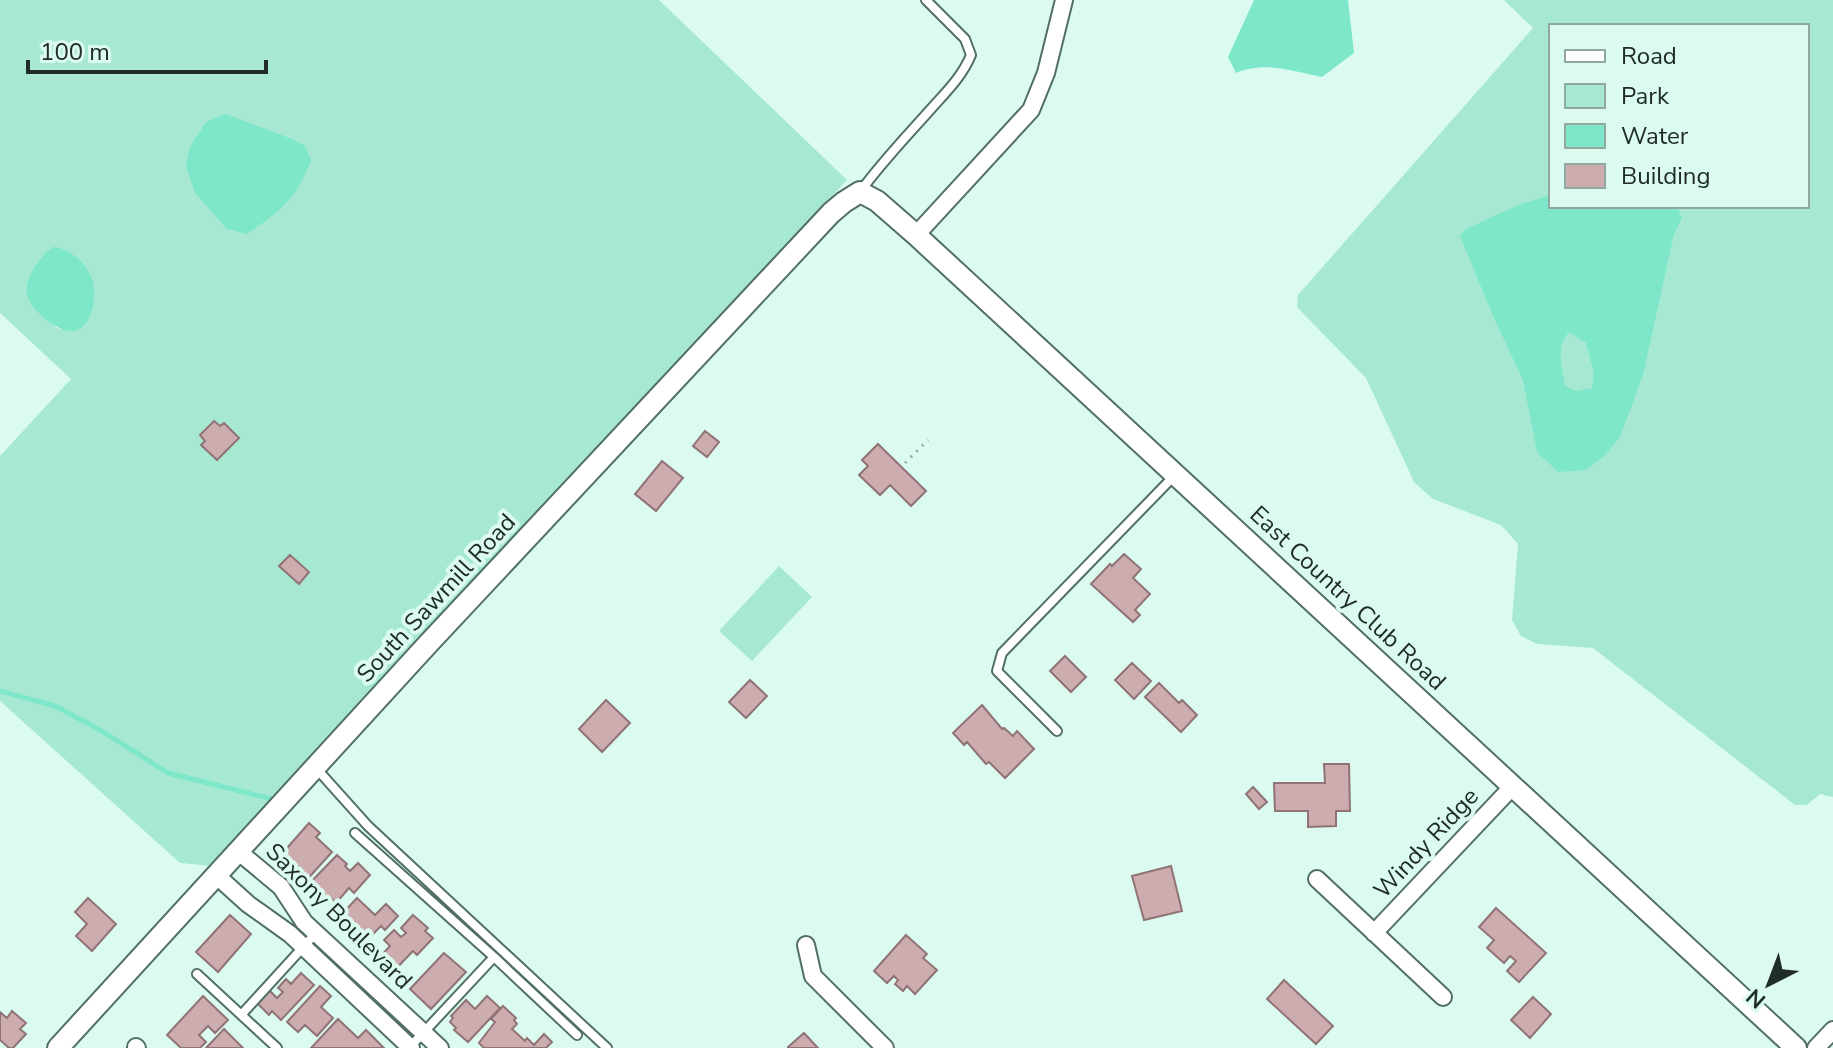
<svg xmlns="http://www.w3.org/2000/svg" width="1833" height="1048" font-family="'Nunito Sans',sans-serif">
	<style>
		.green { fill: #a7e8d3; fill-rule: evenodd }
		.water { fill: #7ee7ca; fill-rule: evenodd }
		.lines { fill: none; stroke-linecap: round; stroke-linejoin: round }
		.stream { stroke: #7ee7ca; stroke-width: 5 }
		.building { fill: #ccacaf; stroke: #907375; stroke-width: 2 }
		.service-casing { stroke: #526f66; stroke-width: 12 }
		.minor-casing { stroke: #526f66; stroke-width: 20 }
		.tertiary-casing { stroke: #526f66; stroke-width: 24 }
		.path { stroke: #94aca4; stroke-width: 3; stroke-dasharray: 2 6; stroke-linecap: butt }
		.service { stroke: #fff; stroke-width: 8 }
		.minor { stroke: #fff; stroke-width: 16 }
		.tertiary { stroke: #fff; stroke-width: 20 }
		.labels { text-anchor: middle; stroke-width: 8; stroke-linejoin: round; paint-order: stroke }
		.street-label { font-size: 24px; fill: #202c28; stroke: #dbfbf0 }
	</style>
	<rect width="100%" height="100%" fill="#dbfbf0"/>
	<path class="green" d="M0,0H659L847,180L316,750L212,866L180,863L0,701V456L71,379L0,313ZM53,247L72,331L57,328L38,311L40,261Z
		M1504,0H1833V797L1820,794L1807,805H1795L1593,648L1537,644L1521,636L1512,620L1518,544L1501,525L1433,499L1414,482L1366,378L1297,307L1298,295L1533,28ZM1551,26H1807V206H1551Z
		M779,566L812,597L752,661L719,631Z"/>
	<path class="water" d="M1254,0H1348L1354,53L1322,77C1291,71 1267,61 1236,73L1228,57Z
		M226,114L292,139L305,146L311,160C298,197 279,213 247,234L227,229L195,193L186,166L190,147L206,122Z
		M1551,195V206H1677L1682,218L1674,234L1643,375L1620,437L1604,456L1586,470L1558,472L1537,452L1523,380L1494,318L1460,236L1466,229L1518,205ZM1569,332L1586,343L1594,373L1592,388L1576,391L1565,386C1562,366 1555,348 1569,332Z
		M53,247C71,248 88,265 93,282C97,297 92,328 74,331C58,333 30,310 27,294C24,278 41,255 53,247Z"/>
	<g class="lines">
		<path class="stream" d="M0,691L55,706L97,728L168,773L276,800"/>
	</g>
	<path class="building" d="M214,421L220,426L224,423L239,438L217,460L201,445L205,441L200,435Z
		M705,431L719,442L707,457L693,446Z
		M878,444L926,491L911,506L890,485L880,495L859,475L868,466L862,460Z
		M662,461L683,478L656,511L635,494Z
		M1124,554L1141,569L1133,578L1150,594L1135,610L1140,615L1133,622L1091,584L1110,564L1112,566Z
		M290,555L309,572L299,584L279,566Z
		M1065,656L1086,677L1071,692L1050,671Z
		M1132,663L1151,681L1134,699L1115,680Z
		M750,680L767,696L746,718L729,702Z
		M1159,683L1179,703L1182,700L1197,715L1181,732L1145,697Z
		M606,700L630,723L602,752L579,729Z
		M982,705L1002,729L1004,728L1013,736L1017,731L1034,749L1005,778L989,762L986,764L967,742L964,745L953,733Z
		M1324,764H1349L1350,811H1336V826L1308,827V811H1275L1274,783H1325Z
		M1253,787L1267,802L1259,809L1246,794Z
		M309,823L320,833L316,837L332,852L303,884L289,871L292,867L280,856Z
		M337,855L347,864L345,866L350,871L358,863L370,875L354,893L349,888L336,903L331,898L329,901L323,895L321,897L318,894L315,896L307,889L310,886L308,885Z
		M1171,866L1182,911L1144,920L1132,876Z
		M88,898L116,924L92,951L76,936L87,924L75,912Z
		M357,898L375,915L386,904L398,916L385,930L381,926L361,946L354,939L355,937L351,934L353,932L342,918L344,916L342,914Z
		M1496,908L1546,953L1519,982L1507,971L1516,961L1510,956L1504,963L1487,948L1494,940L1479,927Z
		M230,915L251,934L218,972L196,952Z
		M413,915L428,928L425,931L433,938L417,955L413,951L390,975L377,963L380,959L379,958L390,946L384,940L394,930L401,937L406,933L401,928Z
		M906,935L927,954L923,958L937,970L915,994L907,986L903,991L895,984L898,980L894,976L887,983L874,971Z
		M444,953L466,972L431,1009L410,989Z
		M301,973L314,985L281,1020L272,1011L269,1015L257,1003L269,990L277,998L283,992L278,988L286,979L291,984Z
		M1284,980L1333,1026L1316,1044L1267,999Z
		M320,986L331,996L321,1007L333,1018L317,1036L305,1025L298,1032L287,1022Z
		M203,996L228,1020L215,1033L208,1026L199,1035L206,1042L200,1048H181L167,1035Z
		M487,996L500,1008L468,1042L454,1030L456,1028L450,1022L453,1018L451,1016L466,1000L475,1009Z
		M1533,997L1551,1014L1530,1038L1511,1020Z
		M503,1006L516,1018L514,1020L517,1024L512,1029L525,1041L527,1038L534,1045L544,1034L552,1042L546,1048H484L479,1043L495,1022L491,1019Z
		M12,1011L26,1023L20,1029L26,1034L13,1048H9L0,1040V1012L7,1018Z
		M338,1019L358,1038L366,1030L384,1048H311Z
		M224,1029L243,1048H206Z
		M804,1033L818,1048H788V1047Z"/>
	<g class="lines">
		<g class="service-casing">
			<path id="service" d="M860,192C881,163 906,137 930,110C945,93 962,77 971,55L965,39L926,0
				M1057,731L997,671L1002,653L1175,475
				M316,768L368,826L607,1048
				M355,833L494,957L577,1035
				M197,974L277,1048
				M242,1014L316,933
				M410,1047L494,957"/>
		</g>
		<g class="minor-casing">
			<path id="minor" d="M916,235L1031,110L1046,73L1064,0
				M239,852L281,887L304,922L440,1048
				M216,875L248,904L290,934L411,1048
				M1317,879L1443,997
				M1374,933L1513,786
				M806,945L813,976L885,1048
				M136,1047L137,1048
				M1816,1048L1833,1030"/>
		</g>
		<g class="tertiary-casing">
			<path id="tertiary" d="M58,1048L428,644L831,213L844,202L860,192L877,201L916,235L1796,1048"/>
		</g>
		<path class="path" d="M905,463L928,440"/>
		<use href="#service" class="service"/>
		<use href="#minor" class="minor"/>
		<use href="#tertiary" class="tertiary"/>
	</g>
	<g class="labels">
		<g class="street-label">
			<text transform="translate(436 598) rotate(-47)" y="8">South Sawmill Road</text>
			<text transform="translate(1348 598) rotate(43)" y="8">East Country Club Road</text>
			<text transform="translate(1426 843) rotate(-47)" y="8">Windy Ridge</text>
			<text transform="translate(339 916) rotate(45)" y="8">Saxony Boulevard</text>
		</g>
	</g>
	<rect x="1549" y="24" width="260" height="184" fill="#dbfbf0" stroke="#90a8a0" stroke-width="2"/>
	<rect x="1565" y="50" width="40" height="12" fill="#ffffff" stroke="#90a8a0" stroke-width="2"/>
	<text x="1621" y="64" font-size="24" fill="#202c28">Road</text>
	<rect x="1565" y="84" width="40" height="24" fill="#a7e8d3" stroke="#90a8a0" stroke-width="2"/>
	<text x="1621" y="104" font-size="24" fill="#202c28">Park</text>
	<rect x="1565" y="124" width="40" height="24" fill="#7ee7ca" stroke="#90a8a0" stroke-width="2"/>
	<text x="1621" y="144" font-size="24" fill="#202c28">Water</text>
	<rect x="1565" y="164" width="40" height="24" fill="#ccacaf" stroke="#90a8a0" stroke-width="2"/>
	<text x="1621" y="184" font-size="24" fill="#202c28">Building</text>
	<g transform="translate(1769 984) rotate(222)" stroke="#dbfbf0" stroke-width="6" paint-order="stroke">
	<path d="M0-6L14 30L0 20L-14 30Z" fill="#202c28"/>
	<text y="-12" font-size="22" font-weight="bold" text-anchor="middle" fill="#202c28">N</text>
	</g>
	<path d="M28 60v12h238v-12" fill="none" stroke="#202c28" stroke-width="4"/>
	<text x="40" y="60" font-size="24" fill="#202c28" stroke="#dbfbf0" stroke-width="6" paint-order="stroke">100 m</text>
</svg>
